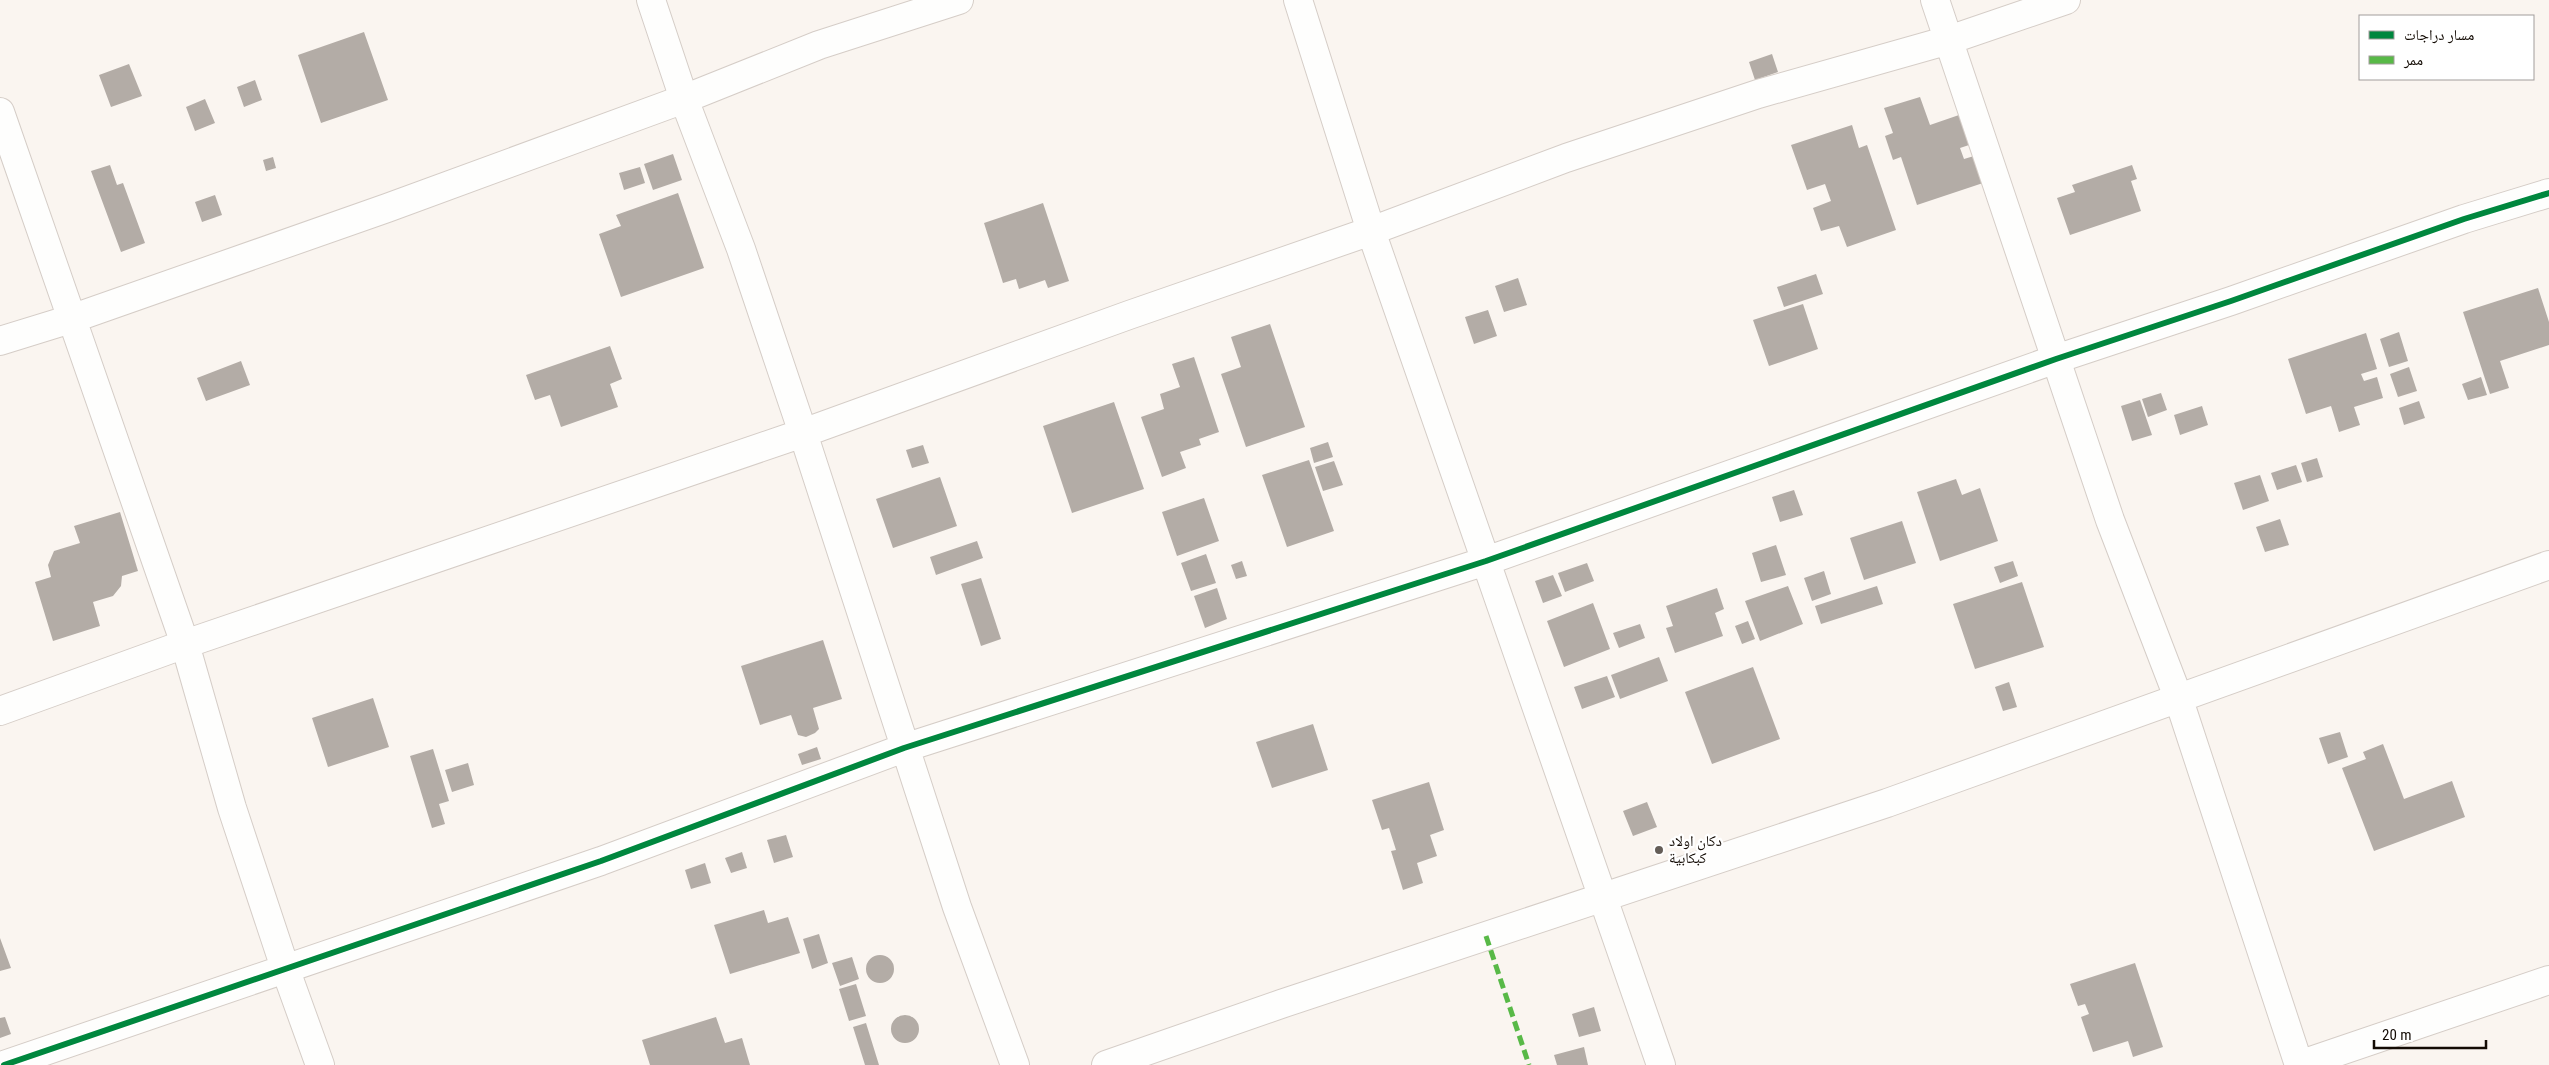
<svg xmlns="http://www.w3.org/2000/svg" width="2549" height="1065" font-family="'Roboto Condensed','Noto Naskh Arabic',sans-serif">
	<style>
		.building { fill: #b3aca6 }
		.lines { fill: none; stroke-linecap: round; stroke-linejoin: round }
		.minor-casing { stroke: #d5cdc7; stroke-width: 30 }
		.minor { stroke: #fefefd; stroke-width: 28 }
		.quiet { stroke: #58b947; stroke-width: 5; stroke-dasharray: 10 5; stroke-linecap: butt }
		.cycleway-casing { stroke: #fff; stroke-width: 9 }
		.cycleway { stroke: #00873e; stroke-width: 6 }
		.poi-dot { fill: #645d57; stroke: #fff; stroke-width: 2 }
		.labels { text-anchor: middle; stroke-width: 4.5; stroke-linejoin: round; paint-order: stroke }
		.poi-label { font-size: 15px; fill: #130b04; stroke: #fff; text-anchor: start }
	</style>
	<rect width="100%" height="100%" fill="#faf5f0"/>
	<path class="building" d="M364,32L388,100L321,123L298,55Z
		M1772,54L1778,72L1755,80L1749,62Z
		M129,64L142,96L111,107L99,75Z
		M255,80L262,100L244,107L237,87Z
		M1920,97L1930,125L1959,115L1969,145L1960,148L1964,159L1974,156L1983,183L1917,205L1901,157L1893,160L1885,136L1893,133L1884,108Z
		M205,99L215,123L195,131L186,107Z
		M1852,125L1859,148L1867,145L1896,230L1847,247L1839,226L1821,231L1813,208L1831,201L1825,184L1807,190L1791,145Z
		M673,154L682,180L653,190L644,164Z
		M273,157L276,168L266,171L263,160Z
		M110,165L117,185L123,183L145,243L121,252L91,171Z
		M2132,165L2137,179L2131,181L2141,211L2070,235L2057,198L2075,192L2072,185Z
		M640,167L645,183L624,190L619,173Z
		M678,193L704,268L621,297L599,234L621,226L616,215Z
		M215,195L222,215L202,222L195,202Z
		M1043,203L1069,281L1048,288L1045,280L1019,289L1016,279L1003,283L984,223Z
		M1816,274L1823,294L1784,307L1777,287Z
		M1518,278L1527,305L1504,312L1495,286Z
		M2538,288L2549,322V345L2500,361L2509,388L2490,394L2463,312Z
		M1803,304L1818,349L1769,366L1753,320Z
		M1488,310L1497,336L1474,344L1465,317Z
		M1270,324L1305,427L1246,447L1221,374L1241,367L1231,337Z
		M2399,332L2408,361L2389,367L2380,339Z
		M2366,333L2377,369L2361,374L2364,381L2377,377L2383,398L2354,407L2360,425L2339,432L2331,406L2306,414L2288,359Z
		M610,346L622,379L610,384L618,407L561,427L550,395L535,400L526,375Z
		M1194,357L1219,432L1199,439L1201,445L1180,452L1186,468L1162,477L1141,417L1164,409L1160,394L1180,387L1172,364Z
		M241,361L250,385L206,401L197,378Z
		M2409,367L2417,391L2398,397L2390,374Z
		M2481,377L2487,395L2468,400L2462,384Z
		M2161,393L2167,410L2148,417L2142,399Z
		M2140,400L2152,435L2132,441L2121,406Z
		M2419,401L2425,418L2404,425L2399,408Z
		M1114,402L1144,489L1072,513L1043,426Z
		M2202,406L2208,425L2180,435L2174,415Z
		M1328,442L1333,457L1314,463L1310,448Z
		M923,445L929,463L912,468L906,450Z
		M2317,458L2323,477L2307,482L2301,463Z
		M1309,460L1334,531L1287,547L1262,475Z
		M1334,461L1343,485L1323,491L1315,467Z
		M2296,465L2302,482L2277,490L2271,473Z
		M2260,475L2269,501L2243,510L2234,483Z
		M940,477L957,526L893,548L876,499Z
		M1956,479L1962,495L1980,488L1998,541L1940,561L1917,492Z
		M1794,490L1803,515L1780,522L1772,497Z
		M1204,498L1219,541L1177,556L1162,512Z
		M120,512L138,571L122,576L121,586L113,596L93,602L100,626L53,641L35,582L51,577L48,565L54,551L80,543L74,526Z
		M2280,519L2289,545L2265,552L2256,527Z
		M1902,521L1916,563L1864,580L1850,538Z
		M977,541L983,558L936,575L930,557Z
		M1776,545L1786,575L1761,582L1752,553Z
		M1206,554L1216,583L1191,591L1181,563Z
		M1242,561L1247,576L1236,579L1231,565Z
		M2013,561L2018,576L2000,583L1994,567Z
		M1587,563L1594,581L1565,592L1558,573Z
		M1824,571L1831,594L1812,601L1804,578Z
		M1553,575L1562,596L1543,603L1535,581Z
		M981,578L1001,639L981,646L961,584Z
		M2022,582L2044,647L1975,669L1953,604Z
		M1788,586L1803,624L1760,641L1745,601Z
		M1877,586L1883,604L1821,624L1815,606Z
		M1217,588L1227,619L1205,628L1194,596Z
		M1717,588L1724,609L1715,613L1723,636L1675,653L1666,628L1673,626L1666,606Z
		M1593,603L1610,649L1564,667L1547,621Z
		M1748,621L1755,639L1742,644L1735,626Z
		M1640,624L1645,638L1619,648L1613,633Z
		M823,640L842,699L813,708L819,729L815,733L806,737L798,735L791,715L760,725L741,666Z
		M1659,657L1668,681L1620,699L1611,675Z
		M1753,667L1780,739L1712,764L1685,692Z
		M1607,676L1615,697L1582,709L1574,687Z
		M2009,682L2017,707L2003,711L1995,687Z
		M373,698L389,747L328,767L312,718Z
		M1313,724L1328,770L1272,788L1256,742Z
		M2340,732L2348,757L2328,764L2319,738Z
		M2383,744L2404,799L2452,781L2465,817L2374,851L2342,768L2366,759L2363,752Z
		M817,747L821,759L802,765L798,754Z
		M433,749L449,801L439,804L445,824L432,828L410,756Z
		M468,763L474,785L452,792L445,770Z
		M1429,782L1444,830L1430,835L1437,856L1417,863L1423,883L1403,890L1391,851L1396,850L1389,828L1382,830L1372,800Z
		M1647,802L1657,827L1633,836L1623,811Z
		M786,835L793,857L774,863L767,840Z
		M742,852L747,868L731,873L725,858Z
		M705,863L711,883L691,889L685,870Z
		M764,910L768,923L788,917L800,953L730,974L714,925Z
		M819,934L828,963L812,969L803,939Z
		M0,938L11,968L0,971Z
		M866 969a14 14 0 1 1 28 0a14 14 0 1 1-28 0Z
		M852,957L859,979L840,986L832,963Z
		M2135,963L2163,1047L2133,1057L2128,1041L2093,1052L2081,1017L2089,1014L2085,1004L2078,1006L2070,984Z
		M856,984L866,1016L849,1021L839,989Z
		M1594,1007L1601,1031L1579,1037L1572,1014Z
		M891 1029a14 14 0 1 1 28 0a14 14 0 1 1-28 0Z
		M5,1017L11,1034L0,1038V1018Z
		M716,1017L725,1043L742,1038L750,1065H650L642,1040Z
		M866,1023L879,1065H865L853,1027Z
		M1584,1047L1588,1065H1557L1554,1055Z"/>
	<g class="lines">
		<g class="minor-casing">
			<path id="minor" d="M651,0L684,99L741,249L803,433L957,907L1015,1065
				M1298,0L1371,231L1661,1065
				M1935,0L2110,520L2178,697L2299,1065
				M0,112L185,644L232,808L285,968L320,1065
				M0,341L71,319L387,208L684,99L819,45L959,0
				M0,711L185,644L803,433L1129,315L1371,231L1566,158L1758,94L1949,40L2066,0
				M4,1065L601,861L904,748L1486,561L2056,359L2231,301L2464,219L2549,193
				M1106,1065L1281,1004L1887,803L2549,565
				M2299,1065L2549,980"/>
		</g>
		<use href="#minor" class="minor"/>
		<path class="quiet" d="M1486,936L1529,1065"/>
		<g class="cycleway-casing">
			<path id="cycleway" d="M4,1065L601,861L904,748L1486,561L2056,359L2231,301L2464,219L2549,193"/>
		</g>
		<use href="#cycleway" class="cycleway"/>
	</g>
	<circle class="poi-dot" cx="1659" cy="850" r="5"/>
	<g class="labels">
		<g class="poi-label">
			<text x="1669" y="846">دكان اولاد<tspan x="1669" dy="17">كبكابية</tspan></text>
		</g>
	</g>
	<rect x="2359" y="15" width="175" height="65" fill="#ffffff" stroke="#a19d9b"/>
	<rect x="2369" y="31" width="25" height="8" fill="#00873e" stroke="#a19d9b"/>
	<text x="2404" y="40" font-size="15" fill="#130b04">مسار دراجات</text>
	<rect x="2369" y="56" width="25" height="8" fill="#58b947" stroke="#a19d9b"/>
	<text x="2404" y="65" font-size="15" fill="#130b04">ممر</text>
	<path d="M2374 1040v8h112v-8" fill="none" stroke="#130b04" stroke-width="2.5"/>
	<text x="2382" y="1040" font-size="15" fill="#130b04" stroke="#ffffff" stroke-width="4" paint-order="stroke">20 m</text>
</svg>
